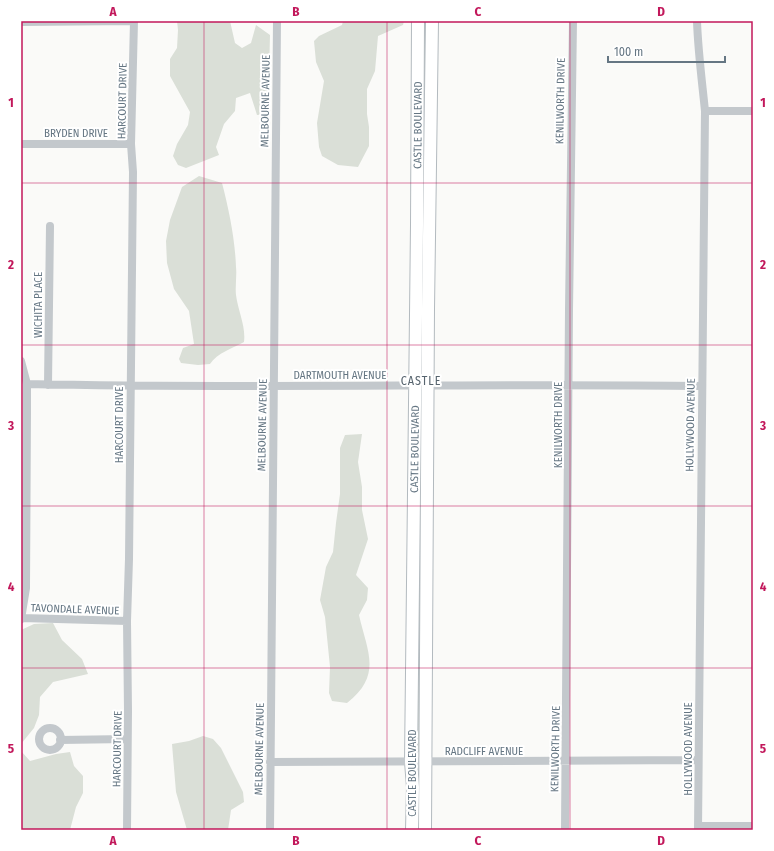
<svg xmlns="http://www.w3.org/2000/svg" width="774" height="851" font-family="'Fira Sans Condensed',sans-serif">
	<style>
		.green { fill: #dadfd7 }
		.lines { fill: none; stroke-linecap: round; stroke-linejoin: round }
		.secondary-casing { stroke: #b3babf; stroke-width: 14 }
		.street { stroke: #c3c8cc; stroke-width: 8 }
		.secondary { stroke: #fff; stroke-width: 12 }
		.grid { fill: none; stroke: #c2185b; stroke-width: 1; stroke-opacity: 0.55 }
		.labels { text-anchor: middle; stroke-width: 4; stroke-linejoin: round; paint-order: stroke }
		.street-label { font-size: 11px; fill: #657683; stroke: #fff }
		.neighbourhood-label { font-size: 12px; letter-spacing: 1px; fill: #57646e; stroke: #fff }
		.neatline { fill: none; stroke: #c2185b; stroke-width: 1.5 }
		.grid-label { font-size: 13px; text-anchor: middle; font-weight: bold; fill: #c2185b }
	</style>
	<rect width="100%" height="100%" fill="#fafaf8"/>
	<path class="green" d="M177,21H230L235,43L242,48L251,43L256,25L270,35L268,114L257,115L250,93L236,98L235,111L224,124L216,147L219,155L186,168L178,165L173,156L177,144L188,125L190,112L170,76V59L177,48L178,30Z
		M343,21H404L403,25L378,36L375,71L367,89V114L369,127V146L358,167L338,165L322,156L319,147L317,123L324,81L316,62L314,41L319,36L342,25Z
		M423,26L427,27L425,171L423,172Z
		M199,176L222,183C229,210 235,239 236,267C237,276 235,286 236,295C238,311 246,326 244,342C233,348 217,353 210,364L198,365L181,363L179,359L183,348L194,344L189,311L174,289L167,263L166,241L170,220L182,187Z
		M362,434L358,462L362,487V510L368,539L356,575L368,588L367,600L359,615C367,651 383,675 347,703L332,701L329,693L330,667L325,617L320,600L326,567L333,552L336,523L340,494V448L345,435Z
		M419,583L422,584L420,752H416Z
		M53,623L62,640L82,659L88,674L53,682L40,697L39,715L34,728L21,744V630L34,624Z
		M203,736L213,739L221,748L243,792L244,802L231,810L228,830H187L176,792L172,744L189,741Z
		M21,751L30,761L56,754L70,752L74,766L83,776V793L76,807L70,830H21Z"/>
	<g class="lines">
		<g class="secondary-casing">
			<g id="secondary">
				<path id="s1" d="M412,830L413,787L411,762L417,225L418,21"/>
				<path d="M425,830L428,309L432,21"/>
			</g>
		</g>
		<path class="street" d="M697,21C698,51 702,81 705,111L698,830
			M21,22L134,21
			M705,111H753
			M21,144H131
			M21,361L27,384V412L26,588L21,619
			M27,384C252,389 477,383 702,386
			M48,385L50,226
			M22,618L127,621
			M39 739a11 11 0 1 1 22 0a11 11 0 1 1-22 0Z
			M60,740L127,739
			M270,762L698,760
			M698,826H753
			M127,830L128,711L127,621L129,559L133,172L131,144L134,21
			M270,830L277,21
			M565,830L569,310L573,21"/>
		<use href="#secondary" class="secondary"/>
	</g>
	<path class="grid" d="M204,21V830M387,21V830M570,21V830M21,183H753M21,345H753M21,506H753M21,668H753"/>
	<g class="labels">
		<g class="street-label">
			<text transform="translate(122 101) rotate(-89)" y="4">HARCOURT DRIVE</text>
			<text transform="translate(265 101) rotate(-89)" y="4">MELBOURNE AVENUE</text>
			<text transform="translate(560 101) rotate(-89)" y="4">KENILWORTH DRIVE</text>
			<text dy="4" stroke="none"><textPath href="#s1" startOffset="705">CASTLE BOULEVARD</textPath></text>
			<text x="76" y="137">BRYDEN DRIVE</text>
			<text transform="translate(38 305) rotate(-90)" y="4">WICHITA PLACE</text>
			<text x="340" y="379">DARTMOUTH AVENUE</text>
			<text transform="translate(119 425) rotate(-90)" y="4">HARCOURT DRIVE</text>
			<text transform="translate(262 425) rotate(-89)" y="4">MELBOURNE AVENUE</text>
			<text transform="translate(558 425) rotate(-90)" y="4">KENILWORTH DRIVE</text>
			<text transform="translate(690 425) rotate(-89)" y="4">HOLLYWOOD AVENUE</text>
			<text dy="4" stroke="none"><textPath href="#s1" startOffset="381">CASTLE BOULEVARD</textPath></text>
			<text transform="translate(75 609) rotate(2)" y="4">TAVONDALE AVENUE</text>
			<text transform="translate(117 749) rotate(-89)" y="4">HARCOURT DRIVE</text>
			<text transform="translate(259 749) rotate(-89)" y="4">MELBOURNE AVENUE</text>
			<text transform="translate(555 749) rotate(-89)" y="4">KENILWORTH DRIVE</text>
			<text transform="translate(688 749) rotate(-90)" y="4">HOLLYWOOD AVENUE</text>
			<text x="484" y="755">RADCLIFF AVENUE</text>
			<text transform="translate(412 773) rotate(-90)" y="4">CASTLE BOULEVARD</text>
		</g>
		<g class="neighbourhood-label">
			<text x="421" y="385">CASTLE</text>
		</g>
	</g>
	<rect width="774" height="851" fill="none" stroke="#ffffff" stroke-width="44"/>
	<path d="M608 56v6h117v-6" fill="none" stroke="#657683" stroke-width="2"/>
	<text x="614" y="56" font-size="12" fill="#657683" stroke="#ffffff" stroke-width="3" paint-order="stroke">100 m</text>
	<rect x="22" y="22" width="730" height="807" class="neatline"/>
	<g class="grid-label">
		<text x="113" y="16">A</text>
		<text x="296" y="16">B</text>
		<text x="478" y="16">C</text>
		<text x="661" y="16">D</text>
		<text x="11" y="107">1</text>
		<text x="763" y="107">1</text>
		<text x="11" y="269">2</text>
		<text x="763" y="269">2</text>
		<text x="11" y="430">3</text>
		<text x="763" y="430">3</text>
		<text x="11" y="591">4</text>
		<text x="763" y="591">4</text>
		<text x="11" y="753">5</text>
		<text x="763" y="753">5</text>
		<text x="113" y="845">A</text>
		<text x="296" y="845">B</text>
		<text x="478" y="845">C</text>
		<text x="661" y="845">D</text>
	</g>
</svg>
